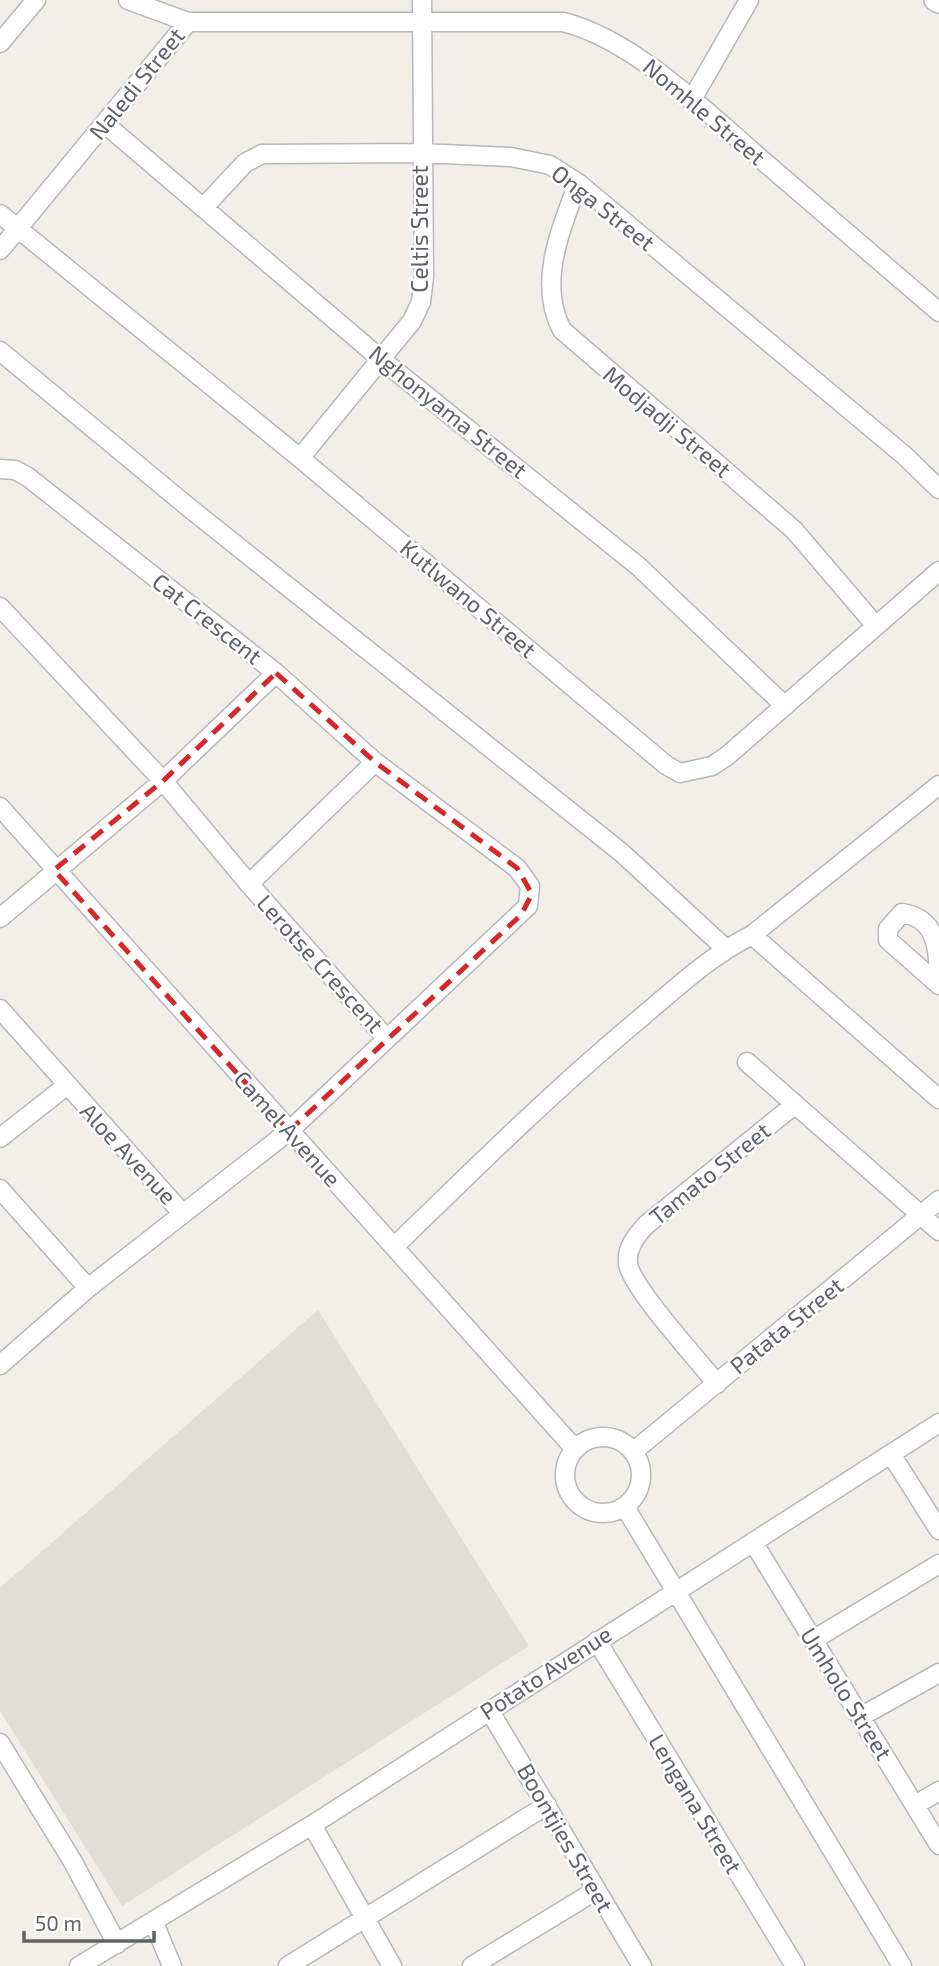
<svg xmlns="http://www.w3.org/2000/svg" width="939" height="1966" font-family="'Exo 2',sans-serif">
	<style>
		.education { fill: #e1ded6 }
		.lines { fill: none; stroke-linecap: round; stroke-linejoin: round }
		.minor-casing { stroke: #b5b8bc; stroke-width: 21 }
		.tertiary-casing { stroke: #b5b8bc; stroke-width: 24 }
		.minor { stroke: #fff; stroke-width: 18 }
		.tertiary { stroke: #fff; stroke-width: 21 }
		.marked { fill: none; stroke: #d62828; stroke-width: 5; stroke-dasharray: 14 9; stroke-linejoin: round }
		.labels { text-anchor: middle; stroke-width: 5; stroke-linejoin: round; paint-order: stroke }
		.street-label { font-size: 23px; fill: #5f6368; stroke: #fff }
	</style>
	<rect width="100%" height="100%" fill="#f1efe8"/>
	<path class="education" d="M318,1310L529,1646L122,1906L0,1711V1588Z"/>
	<g class="lines">
		<g class="minor-casing">
			<path id="minor" d="M128,0L188,22
				M0,43L36,0
				M691,101L749,0
				M105,124L382,360L638,566L785,706
				M578,183C561,229 537,283 562,330L794,530L876,626
				M203,208L245,163L262,154L421,153L511,157L550,165L578,183L905,456L939,489
				M0,214L300,458L666,765L680,773L712,766L727,756L939,571
				M0,250L188,22H563C633,39 708,113 762,160C821,211 880,262 939,312
				M0,351L187,506L622,853L726,949
				M300,458L412,321L421,302L424,277L422,0
				M0,469L15,470L28,477L276,673L163,781L0,918
				M0,607L163,781L249,884L387,1039
				M0,807L575,1449
				M249,884L375,762
				M902,913C939,919 938,950 939,985L888,940V929Z
				M752,935L939,1099
				M0,1009L183,1214
				M747,1062L939,1231
				M0,1138L66,1086
				M0,1189L88,1288
				M394,1247C473,1170 552,1092 637,1021C674,990 708,957 752,935L939,785
				M0,1365L88,1288L289,1131L528,906L530,886L517,868L375,762L276,673
				M717,1384C699,1361 632,1288 628,1264C626,1248 636,1236 646,1225L793,1106
				M565 1475a38 38 0 1 1 76 0a38 38 0 1 1-76 0Z
				M634,1451L939,1200
				M891,1454L939,1530
				M625,1507L902,1966
				M753,1542L939,1845
				M813,1640L939,1564
				M597,1641L795,1966
				M489,1710L642,1966
				M860,1717L939,1673
				M0,1743L73,1862L117,1944
				M915,1805L939,1791
				M312,1825L392,1966
				M154,1923L172,1966
				M79,1966L312,1825L939,1423
				M288,1966L547,1805
				M472,1966L595,1891"/>
		</g>
		<g class="tertiary-casing">
			<path id="tertiary" d="M935,0L939,2"/>
		</g>
		<use href="#minor" class="minor"/>
		<use href="#tertiary" class="tertiary"/>
	</g>
	<path class="marked" d="M276,673L375,762L517,868L532,894L521,915L289,1131L54,870L163,781Z"/>
	<g class="labels">
		<g class="street-label">
			<text transform="translate(137 84) rotate(-51)" y="8">Naledi Street</text>
			<text transform="translate(704 112) rotate(40)" y="8">Nomhle Street</text>
			<text transform="translate(603 208) rotate(38)" y="8">Onga Street</text>
			<text transform="translate(420 229) rotate(-90)" y="8">Celtis Street</text>
			<text transform="translate(448 412) rotate(39)" y="8">Nghonyama Street</text>
			<text transform="translate(667 422) rotate(40)" y="8">Modjadji Street</text>
			<text transform="translate(468 599) rotate(40)" y="8">Kutlwano Street</text>
			<text transform="translate(207 619) rotate(38)" y="8">Cat Crescent</text>
			<text transform="translate(320 964) rotate(48)" y="8">Lerotse Crescent</text>
			<text transform="translate(287 1129) rotate(48)" y="8">Camel Avenue</text>
			<text transform="translate(128 1154) rotate(47)" y="8">Aloe Avenue</text>
			<text transform="translate(710 1174) rotate(-39)" y="8">Tamato Street</text>
			<text transform="translate(787 1326) rotate(-39)" y="8">Patata Street</text>
			<text transform="translate(546 1673) rotate(-33)" y="8">Potato Avenue</text>
			<text transform="translate(846 1694) rotate(58)" y="8">Umholo Street</text>
			<text transform="translate(695 1804) rotate(59)" y="8">Lengana Street</text>
			<text transform="translate(565 1838) rotate(60)" y="8">Boontjies Street</text>
		</g>
	</g>
	<path d="M24 1931v10h130v-10" fill="none" stroke="#5f6368" stroke-width="3.5"/>
	<text x="35" y="1931" font-size="21" fill="#5f6368" stroke="#ffffff" stroke-width="5" paint-order="stroke">50 m</text>
</svg>
